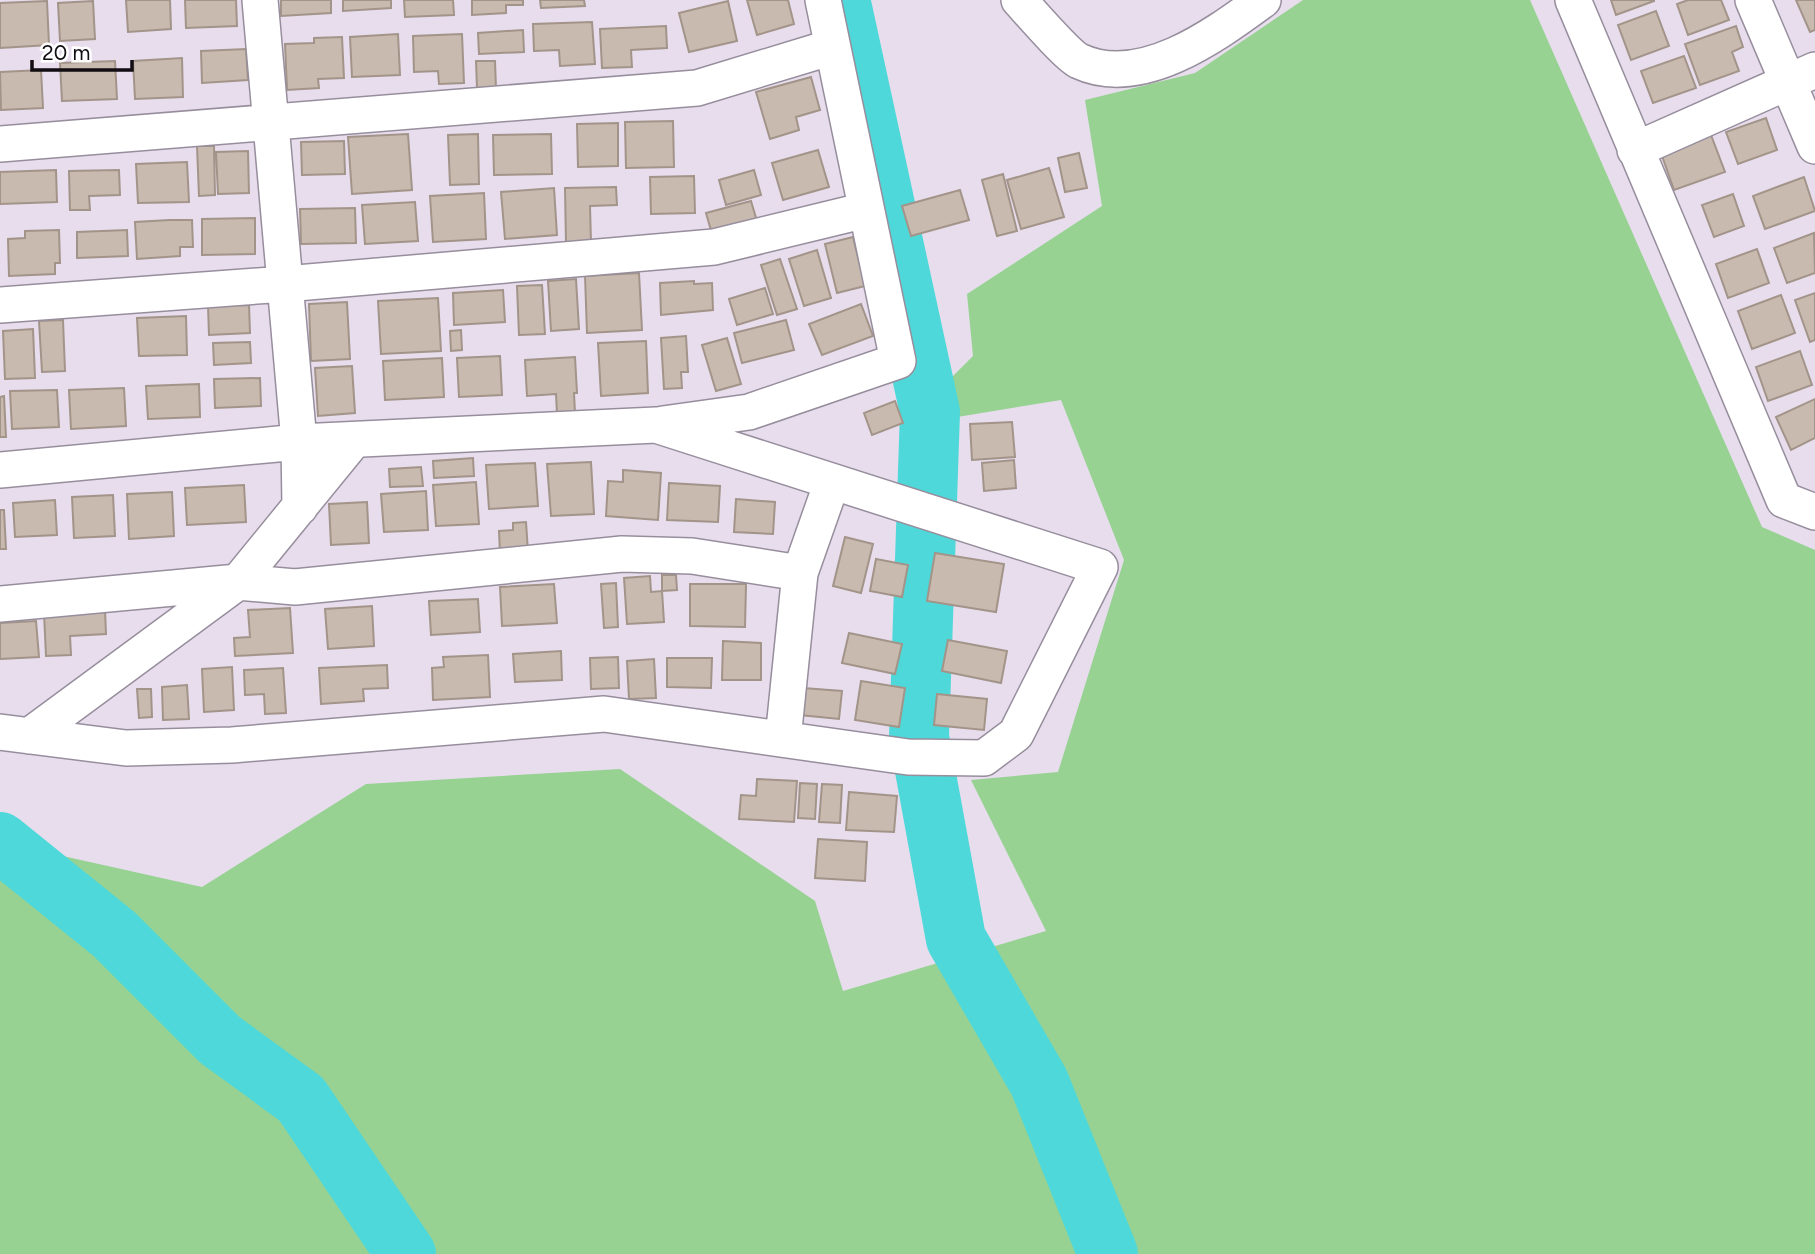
<svg xmlns="http://www.w3.org/2000/svg" width="1815" height="1254" font-family="Figtree,sans-serif">
	<style>
		.green { fill: #97d293 }
		.lines { fill: none; stroke-linecap: round; stroke-linejoin: round }
		.river { stroke: #4fd8d9; stroke-width: 60 }
		.building { fill: #c9baaf; stroke: #a39489; stroke-width: 2 }
		.minor-casing { stroke: #978e9d; stroke-width: 38 }
		.minor { stroke: #fff; stroke-width: 35 }
	</style>
	<rect width="100%" height="100%" fill="#e7dded"/>
	<path class="green" d="M1303,0H1530L1762,527L1815,550V1254H0V842L202,887L366,784L620,769L815,901L843,991L1046,931L971,780L1058,772L1124,560L1061,400L945,419L937,392L973,356L967,294L1102,206L1085,100L1195,73Z"/>
	<g class="lines">
		<path class="river" d="M842,8L930,412L919,737L956,939L1039,1082L1108,1254
			M0,842L114,934L220,1040L301,1099L406,1254"/>
	</g>
	<path class="building" d="M126,0H170L171,29L128,32Z
		M185,0H236L237,26L186,28Z
		M281,0H331V13L281,16Z
		M343,0H391V8L343,11Z
		M404,0H453L454,15L405,17Z
		M472,0H523V5H506V13L472,15Z
		M540,0H584L585,6L541,8Z
		M747,0H788L794,24L757,35Z
		M1611,0H1654V1L1616,15Z
		M1688,0H1721L1729,20L1688,35L1677,4Z
		M1796,0H1815V30L1810,32Z
		M47,1L49,45L0,48V3Z
		M93,1L95,39L60,41L58,3Z
		M728,1L737,41L689,52L679,13Z
		M1656,11L1669,46L1631,60L1618,25Z
		M592,22L595,64L560,66L559,50L534,51L533,24Z
		M666,26L667,48L631,50L632,67L602,68L600,29Z
		M1736,26L1743,47L1732,52L1739,71L1700,85L1685,44Z
		M523,30L524,52L479,54L478,33Z
		M398,34L400,75L352,77L350,37Z
		M462,34L464,83L439,84L438,71L414,72L413,36Z
		M342,37L344,78L318,79L319,88L287,90L285,44L314,43V38Z
		M246,49L248,80L202,83L201,51Z
		M1684,56L1696,88L1653,103L1641,71Z
		M182,58L183,97L135,99L133,61Z
		M115,61L117,99L62,101L60,63Z
		M476,61H495L496,88H477Z
		M41,70L43,108L1,110L0,72Z
		M811,77L820,110L796,117L799,130L770,139L756,92Z
		M1766,118L1777,150L1738,164L1726,132Z
		M673,121L674,167L626,168L625,122Z
		M618,123V166L578,167L577,124Z
		M408,134L412,190L352,194L348,137Z
		M478,134L479,184L450,185L448,135Z
		M551,134L552,174L494,175L493,135Z
		M1711,135L1725,172L1674,190L1661,153Z
		M344,141L345,174L302,175L301,142Z
		M197,146H214L215,195L199,196Z
		M818,150L829,187L783,200L772,163Z
		M248,151L249,193L218,194L216,152Z
		M1079,153L1087,188L1065,192L1058,158Z
		M187,162L189,202L138,203L136,164Z
		M1049,168L1064,217L1021,229L1007,180Z
		M56,170L57,202L0,204V172Z
		M119,170L120,195L89,196L90,210H70L69,171Z
		M754,170L761,195L726,205L719,180Z
		M1003,174L1017,231L997,236L982,180Z
		M694,176L695,213L651,214L650,177Z
		M1804,177L1815,211L1765,229L1753,196Z
		M616,187L617,205L590,206L591,243H566L565,188Z
		M554,188L557,235L505,239L501,192Z
		M960,190L969,220L911,236L902,206Z
		M484,193L486,239L433,242L430,196Z
		M1733,194L1744,226L1714,237L1702,205Z
		M751,201L759,228L714,241L706,213Z
		M415,202L418,241L365,244L362,205Z
		M355,208L356,243L301,244L300,209Z
		M255,218V254L202,255V219Z
		M170,220H192L193,247H180V256L137,259L135,222Z
		M59,230L60,263H55V274L9,276L8,239L25,238V231Z
		M127,230L128,256L77,258V232Z
		M1814,233L1815,273L1787,283L1774,248Z
		M853,237L865,286L837,293L825,244Z
		M1757,249L1769,283L1728,298L1716,264Z
		M817,250L831,298L804,306L789,259Z
		M780,259L797,309L777,315L761,265Z
		M639,273L642,330L587,333L585,276Z
		M576,279L579,329L551,331L548,281Z
		M694,281V284L712,283L713,310L661,315L660,283Z
		M542,285L545,334L519,335L517,286Z
		M765,288L773,314L737,325L729,299Z
		M503,290L505,322L454,325L453,293Z
		M1815,293V340L1810,342L1795,300Z
		M1781,295L1795,333L1752,349L1738,311Z
		M438,298L441,351L381,354L378,301Z
		M347,302L350,359L311,361L309,304Z
		M861,304L873,336L822,355L809,324Z
		M249,305L250,333L209,335L208,306Z
		M186,316L187,355L139,356L137,318Z
		M63,320L65,371L42,372L39,321Z
		M786,320L794,350L742,363L734,333Z
		M33,329L35,378L5,379L3,331Z
		M461,330L462,350L451,351L450,331Z
		M686,336L688,372H681L682,388L664,389L661,338Z
		M727,338L741,384L716,391L702,345Z
		M646,341L648,393L601,396L598,343Z
		M250,342L251,363L214,365L213,343Z
		M1800,351L1812,385L1768,401L1756,367Z
		M500,356L502,395L459,397L457,358Z
		M575,357L577,393H574L575,413L557,414L556,394L527,396L525,360Z
		M442,358L444,397L385,400L383,361Z
		M352,366L355,413L318,416L315,368Z
		M260,378L261,406L215,408L214,379Z
		M199,384L200,417L148,419L146,386Z
		M124,388L126,426L71,429L69,390Z
		M57,390L59,427L12,429L10,391Z
		M4,396L6,437H0V397Z
		M1815,399V438L1791,450L1776,417Z
		M895,401L903,423L872,435L864,413Z
		M1012,422L1015,457L972,460L970,424Z
		M473,458L474,476L434,478L433,461Z
		M1014,460L1016,488L984,491L982,463Z
		M591,462L594,514L551,516L547,464Z
		M535,463L538,506L489,509L486,465Z
		M421,467L423,486L390,487L389,469Z
		M623,470L661,473L658,520L606,516L608,481L623,482Z
		M476,482L479,524L436,526L433,485Z
		M669,483L720,486L718,522L667,520Z
		M244,485L246,522L187,525L185,488Z
		M426,491L428,530L384,532L381,494Z
		M172,492L174,536L129,539L127,494Z
		M113,495L115,536L74,538L72,497Z
		M736,499L775,502L773,534L734,532Z
		M55,500L57,535L15,537L13,503Z
		M367,502L369,543L331,545L329,504Z
		M0,510H4L6,549H0Z
		M526,522L528,552L500,553L499,531L513,530V523Z
		M845,537L873,544L861,593L833,586Z
		M935,553L1004,564L996,612L927,601Z
		M876,559L908,565L902,597L870,591Z
		M662,575H676L677,590L662,591Z
		M650,576L651,592L662,591L664,622L627,624L624,578Z
		M616,583L618,627L604,628L601,584Z
		M554,584L557,623L502,626L500,587Z
		M690,584H746L745,627L690,626Z
		M478,599L480,632L431,635L429,601Z
		M372,606L374,646L328,649L325,609Z
		M290,608L293,653L235,656L234,638L250,637L248,610Z
		M105,610L106,634L70,636L71,655L46,656L44,613Z
		M36,621L39,657L0,659V623Z
		M849,633L902,644L895,674L842,663Z
		M948,640L1007,651L1001,683L942,671Z
		M723,641L761,643V680H722Z
		M561,651L562,680L515,682L513,654Z
		M488,655L490,697L433,700L432,668L444,667L443,657Z
		M618,657L619,688L591,689L590,658Z
		M667,658H712L711,688L667,687Z
		M654,659L656,698L629,699L627,661Z
		M387,665L388,688L363,689L364,701L321,704L319,668Z
		M232,667L234,710L204,712L202,669Z
		M283,668L286,713L265,714L264,694L245,695L244,670Z
		M861,681L905,688L899,727L855,720Z
		M187,685L189,719L163,720L162,687Z
		M803,688L842,691L839,719L800,715Z
		M137,689H151L152,717L139,718Z
		M937,694L987,699L984,730L934,725Z
		M757,779L797,781L794,822L739,819L741,795L756,796Z
		M800,783L817,784L815,819L798,818Z
		M822,784L842,785L840,823L819,822Z
		M849,792L897,796L894,832L846,830Z
		M818,839L867,842L865,881L815,878Z"/>
	<g class="lines">
		<g class="minor-casing">
			<path id="minor" d="M260,0L299,442L300,507
				M1019,0C1030,12 1067,55 1079,61C1141,90 1215,35 1263,0
				M1573,0L1784,500L1815,512
				M1753,0L1815,146
				M0,144L697,88L832,47
				M1635,150L1815,70
				M0,305L285,284L714,247L866,210
				M663,424L749,412L898,361L823,0
				M0,470L299,442L656,425L1100,567L1016,734L984,758L908,757L604,714L232,745L126,748L0,732
				M0,604L238,582L295,587L622,554L692,556L800,573
				M29,736L238,582L354,440
				M783,739L800,573L832,482"/>
		</g>
		<use href="#minor" class="minor"/>
	</g>
	<path d="M32 60v10h100v-10" fill="none" stroke="#110d12" stroke-width="3.5"/>
	<text x="42" y="60" font-size="21" fill="#110d12" stroke="#ffffff" stroke-width="5" paint-order="stroke">20 m</text>
</svg>
